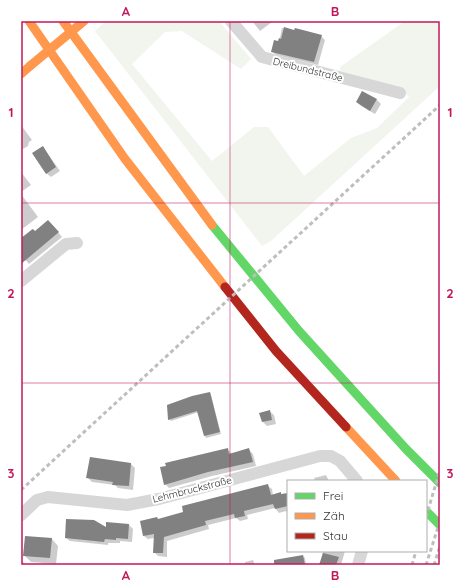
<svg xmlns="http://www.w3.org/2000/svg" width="461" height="586" font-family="Quicksand,sans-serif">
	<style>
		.green { fill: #f1f5ed }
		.shadow { fill: #0003 }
		.building { fill: #818181 }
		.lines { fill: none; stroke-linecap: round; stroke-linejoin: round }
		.street { stroke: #d7d7d7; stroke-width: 12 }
		.fast { stroke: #63d668; stroke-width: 9 }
		.slow { stroke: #ff974d; stroke-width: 9 }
		.jam { stroke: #b3261e; stroke-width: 9 }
		.rail { stroke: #bebebe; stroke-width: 3; stroke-dasharray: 4 3; stroke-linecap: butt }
		.slow-bridge { stroke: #ff974d; stroke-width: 9 }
		.grid { fill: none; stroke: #c2185b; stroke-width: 1; stroke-opacity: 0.55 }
		.labels { text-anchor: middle; stroke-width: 4; stroke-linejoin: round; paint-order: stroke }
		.street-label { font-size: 10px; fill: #333; stroke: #fff }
		.neatline { fill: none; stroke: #c2185b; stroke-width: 1.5 }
		.grid-label { font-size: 13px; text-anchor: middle; font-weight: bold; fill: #c2185b }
	</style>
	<rect width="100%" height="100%" fill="#fff"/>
	<path class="green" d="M106,21H219L251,59L241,69L182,31L165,32L132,64L212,161L254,127H268L304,176L351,138L377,128L409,97L402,89L340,71V67L405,21H440V86L271,241L262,246L95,31Z"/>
	<path class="shadow" d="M252,21H272V22L260,31Z
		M282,28L321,36L325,40L318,65L276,55L272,51L279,42Z
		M362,92L377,100L381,104L375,114L361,106L357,102Z
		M21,125L32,140L29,142L28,146L23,149L21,147Z
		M43,147L60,171L51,177L46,173Z
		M21,172L31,185L21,192Z
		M21,194L38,217L21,230Z
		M52,225L62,237L29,264L21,255V239L32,229L35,232Z
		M210,393L211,395L221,434L206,438L205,436L199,412L171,421L169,419Z
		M269,411L274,415L276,424L267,426L263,422Z
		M227,449L232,454L249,450L253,454L256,466L212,476L169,488L165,484Z
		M91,458L131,464L135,468L133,490L118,488L115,485L92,482L87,477Z
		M326,475L329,481H315L314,478Z
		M268,486L272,489L273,495L288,494V514L286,511L279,513L275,508L247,515L248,519L240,521L236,518L208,525L209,529L167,541V557L158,556L154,552V538L148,539L144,536L158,520L185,513Z
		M107,523L129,525L133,529L132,542L120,541V543H108V545L70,541L66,538L107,529Z
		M26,537L52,539L58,546L56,564L31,562L24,555Z
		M323,551H345L341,565H320Z
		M303,556L305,558L306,565H267L285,562Z
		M21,560L26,565H21Z
		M253,560L255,565H245V562Z"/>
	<path class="building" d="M284,27L294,30L295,28L322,35L314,62L271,52L274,40L278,41L279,38L281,39Z
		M362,91L377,99L370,111L356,102Z
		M43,146L56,167L46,174L32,153Z
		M48,220L59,232L21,264V238L33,229L35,231Z
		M210,392L220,432L204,436L197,411L168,420L167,405L192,396Z
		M270,410L272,420L262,422L259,413Z
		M228,448L229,454L249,448L253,462L208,472L164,485L160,467L166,466L165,463Z
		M90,457L131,463L129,486L112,485L113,482L86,478Z
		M268,484L271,495L281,492V494L288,493V506L275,509L273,504L244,511L245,516L235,518L234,514L205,521L206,525L164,537L163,553H153L154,534L143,536L140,521L157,517L158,519L183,512L182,506Z
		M66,519L94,520L106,527V522L129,524L128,539L116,538V540L105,539L104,542L65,538Z
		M25,536L52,538L50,558L23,556Z
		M323,553L339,557L336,565H319Z
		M303,555L305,565H274V560Z"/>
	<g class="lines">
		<path class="street" d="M231,21L262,57L400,93
			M21,281L66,244L77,243
			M21,515L37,500L48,497L127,505L159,499L320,456H331L340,461L357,481
			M358,565L362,551"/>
		<path class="fast" d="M212,225L299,331L406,449L440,483
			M426,511L440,525"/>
		<path class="slow" d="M29,21L125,159L225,287
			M63,21L212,225
			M21,74L30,66
			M346,427L396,481"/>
		<path class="jam" d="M225,287L276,351L346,427"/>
		<path class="rail" d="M21,490L440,105
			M426,517L440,470
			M412,565L416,551
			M426,565L440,521
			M434,565L440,546"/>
		<path class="slow-bridge" d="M30,66L84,21"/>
	</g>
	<path class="grid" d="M230,21V565M21,203H440M21,383H440"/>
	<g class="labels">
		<g class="street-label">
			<text transform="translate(308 69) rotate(14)" y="4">Dreibundstraße</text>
			<text transform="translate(192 489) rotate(-14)" y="4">Lehmbruckstraße</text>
		</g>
	</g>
	<rect width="461" height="586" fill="none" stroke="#ffffff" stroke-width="44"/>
	<rect x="287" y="480" width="140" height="72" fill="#ffffff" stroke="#adadad"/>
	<rect x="295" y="493" width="20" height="6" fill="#63d668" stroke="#adadad"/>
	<text x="323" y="500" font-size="12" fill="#333333">Frei</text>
	<rect x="295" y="513" width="20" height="6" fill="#ff974d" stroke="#adadad"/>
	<text x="323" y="520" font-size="12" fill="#333333">Zäh</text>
	<rect x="295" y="533" width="20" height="6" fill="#b3261e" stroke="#adadad"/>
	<text x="323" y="540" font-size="12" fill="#333333">Stau</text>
	<rect x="22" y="22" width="417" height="542" class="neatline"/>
	<g class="grid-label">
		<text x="126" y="16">A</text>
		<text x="335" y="16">B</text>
		<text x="11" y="117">1</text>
		<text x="450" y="117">1</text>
		<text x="11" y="298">2</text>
		<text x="450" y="298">2</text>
		<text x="11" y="478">3</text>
		<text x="450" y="478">3</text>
		<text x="126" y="580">A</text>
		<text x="335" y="580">B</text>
	</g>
</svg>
